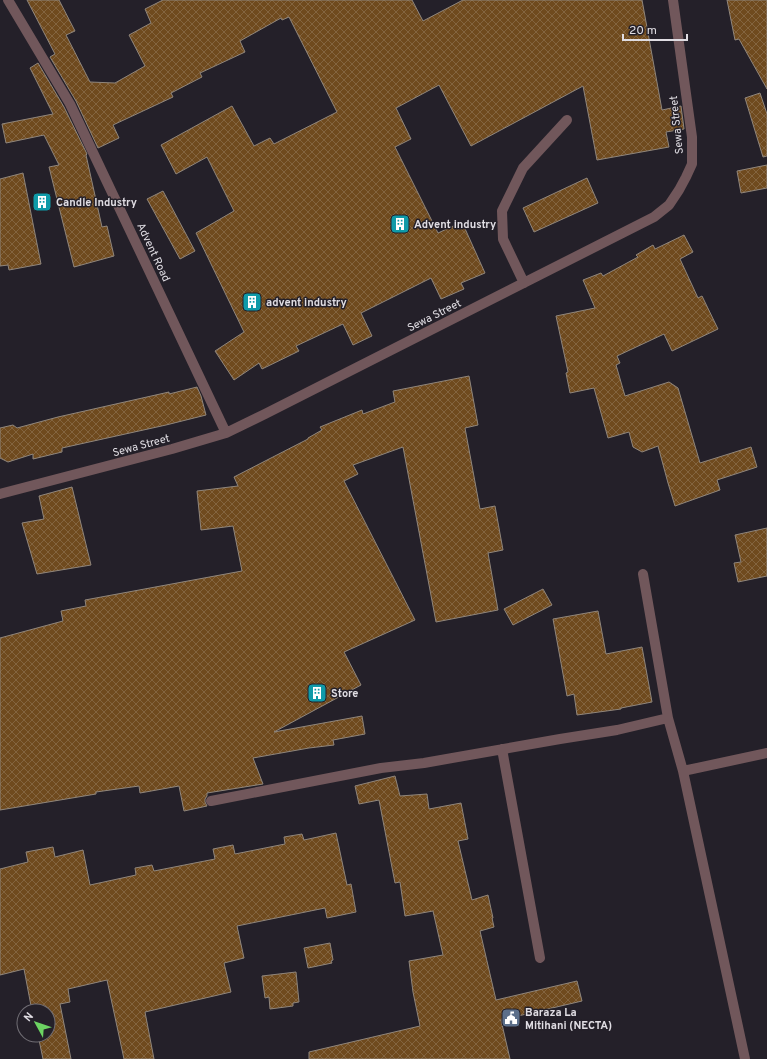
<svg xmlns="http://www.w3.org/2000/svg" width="767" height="1059" font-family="Overpass,sans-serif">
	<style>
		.building { fill: url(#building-cross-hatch); stroke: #90867c }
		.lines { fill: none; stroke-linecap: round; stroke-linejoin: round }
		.minor { stroke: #71575b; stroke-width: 10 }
		.labels { text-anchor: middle; stroke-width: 3; stroke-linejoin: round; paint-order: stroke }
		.street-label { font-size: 11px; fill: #e0dde3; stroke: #242029 }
		.poi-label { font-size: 11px; font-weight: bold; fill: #e0dde3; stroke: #242029; text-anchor: start }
	</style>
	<defs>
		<pattern id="building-cross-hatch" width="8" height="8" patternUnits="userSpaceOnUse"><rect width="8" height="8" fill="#6f4a1e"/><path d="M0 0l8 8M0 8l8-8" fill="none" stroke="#83643f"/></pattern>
	</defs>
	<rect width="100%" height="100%" fill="#242029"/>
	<path class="building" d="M27,0H59L75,31L66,35L90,82L115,83L145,66L129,35L151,23L145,9L163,0H412L423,21L463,0H642L662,110L681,106L684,129L666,132L669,147L597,160L583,86L471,146L439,85L396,108L411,139L395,147L438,233L462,222L485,273L461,283L464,289L441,299L431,278L361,313L372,336L353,345L343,324L296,346L299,351L262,369L259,363L234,380L215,351L244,332L196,233L234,211L207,157L176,174L161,145L232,106L254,146L270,138L274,144L337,112L289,17L282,20L281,18L240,41L245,52L200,73L202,77L171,93L173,97L113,125L119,138L98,148L76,101L50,57L55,54Z
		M727,0H767V89L739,39L735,40Z
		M38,63L64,107L87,154L86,155L102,227L107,226L114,256L74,267L49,167L59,165L44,135L6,143L2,124L53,114L30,68Z
		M760,93L767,114V156L763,157L745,98Z
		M767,165V188L741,193L737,171Z
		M23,173L41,264L9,270L8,265L0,266V179Z
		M587,178L598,203L534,232L523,208Z
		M163,191L195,251L180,259L147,199Z
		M684,235L693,252L680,259L698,298L702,296L718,329L672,351L664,334L617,356L620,363L616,365L625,396L669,382L678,388L700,463L751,447L757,467L717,480L720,490L675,506L668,483L658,446L642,452L633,447L629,432L608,438L594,388L570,393L566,373L568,372L556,316L595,308L583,280L601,273L603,276L638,257L636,255L653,245L655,249Z
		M469,376L478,425L465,428L480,509L495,506L503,550L488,553L498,610L436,622L403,447L353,465L358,474L344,481L415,620L344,652L361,685L274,732L362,716L365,734L333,740L334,745L309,748L253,758L263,784L207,793V796L205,799V802L207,806L184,811L179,786L140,793L139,786L96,792V794L0,810V638L63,621L61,611L86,606L85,600L242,571L233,526L201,530L197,491L238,486L234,477L308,439V438L322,430L320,427L362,410L363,414L395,402L393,391Z
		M197,387L201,396L206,415L166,425L62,448V452L33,459V454L8,462L0,458V428L13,425L17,428L58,417L169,392V394Z
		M72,487L91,565L37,574L22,523L44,519L39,496Z
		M767,528V576L738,582L734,563L741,562L735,535Z
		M543,589L552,605L513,625L504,609Z
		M598,611L606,654L642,647L652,702L621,708V709L577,715L574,694L567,696L553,619Z
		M395,776L400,796L427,794L429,809L461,803L468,839L458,841L472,900L488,895L493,918H492L494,927L480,931L496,1000L577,981L582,1001L501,1020L510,1059H309V1052L420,1026L413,992L409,961L443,955L433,911L405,916L400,882L395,883L379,800L359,804L355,786Z
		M336,833L347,885L351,884L356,912L327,918L325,908L237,926L244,958L224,963L231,992L145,1012L154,1059H124L107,980L68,989L70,1002L60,1004L71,1059H43L38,1035H48V1011H32L24,969L0,975V869L28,862L26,852L53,847L55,857L83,850L90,885L136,875L135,868L152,865L154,871L215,859L213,849L233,845L235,854L285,844L284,837L302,834L304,840Z
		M330,943L333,960L331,961L332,963L308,968L304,948Z
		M296,972L299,1002L293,1003V1006L270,1009L269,997L265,998L262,976Z"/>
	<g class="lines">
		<path class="minor" d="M8,0L70,104L226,433
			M524,283L503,239L502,211L523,168L567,120
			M0,494L172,449L226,433L265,414L654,217L669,205L679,190L686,177L692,164V137L673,0
			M643,574L668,718L683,771L745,1059
			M502,749L540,958
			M683,771L767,753
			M211,801L381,768L424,763L560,739L617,730L668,718"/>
	</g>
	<defs>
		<g id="building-square" transform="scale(1)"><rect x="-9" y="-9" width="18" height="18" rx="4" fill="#0f9aa8" stroke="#242029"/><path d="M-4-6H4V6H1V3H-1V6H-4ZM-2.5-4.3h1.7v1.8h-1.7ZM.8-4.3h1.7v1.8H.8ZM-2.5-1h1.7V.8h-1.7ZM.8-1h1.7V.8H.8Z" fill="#fff"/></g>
		<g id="civic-square" transform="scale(1)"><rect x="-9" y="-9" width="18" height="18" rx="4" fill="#5c6f8a" stroke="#242029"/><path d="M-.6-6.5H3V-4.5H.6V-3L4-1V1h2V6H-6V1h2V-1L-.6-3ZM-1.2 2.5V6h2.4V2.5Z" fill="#fff"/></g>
	</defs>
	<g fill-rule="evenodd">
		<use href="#building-square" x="42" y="202"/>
		<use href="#building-square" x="400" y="224"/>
		<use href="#building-square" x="252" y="302"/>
		<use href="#building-square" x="317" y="693"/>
		<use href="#civic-square" x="511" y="1018"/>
	</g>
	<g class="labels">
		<g class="street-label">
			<text transform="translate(676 125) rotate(-96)" y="4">Sewa Street</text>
			<text transform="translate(154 252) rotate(65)" y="4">Advent Road</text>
			<text transform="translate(434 315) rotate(-27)" y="4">Sewa Street</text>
			<text transform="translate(141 445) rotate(-15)" y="4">Sewa Street</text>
		</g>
		<g class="poi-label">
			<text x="56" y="206">Candle Industry</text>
			<text x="414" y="228">Advent industry</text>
			<text x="266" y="306">advent industry</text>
			<text x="331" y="697">Store</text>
			<text x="525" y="1016">Baraza La<tspan x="525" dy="13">Mitihani (NECTA)</tspan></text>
		</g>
	</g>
	<g transform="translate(36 1023) rotate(310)"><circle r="19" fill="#242029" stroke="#6f6c73"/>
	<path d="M0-3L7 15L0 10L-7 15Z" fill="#6cd362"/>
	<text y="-6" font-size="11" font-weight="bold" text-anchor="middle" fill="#e0dde3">N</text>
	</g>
	<path d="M623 34v6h64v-6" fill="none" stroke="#e0dde3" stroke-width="2"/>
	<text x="629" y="34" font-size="12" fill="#e0dde3" stroke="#242029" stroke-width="3" paint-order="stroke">20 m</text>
</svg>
